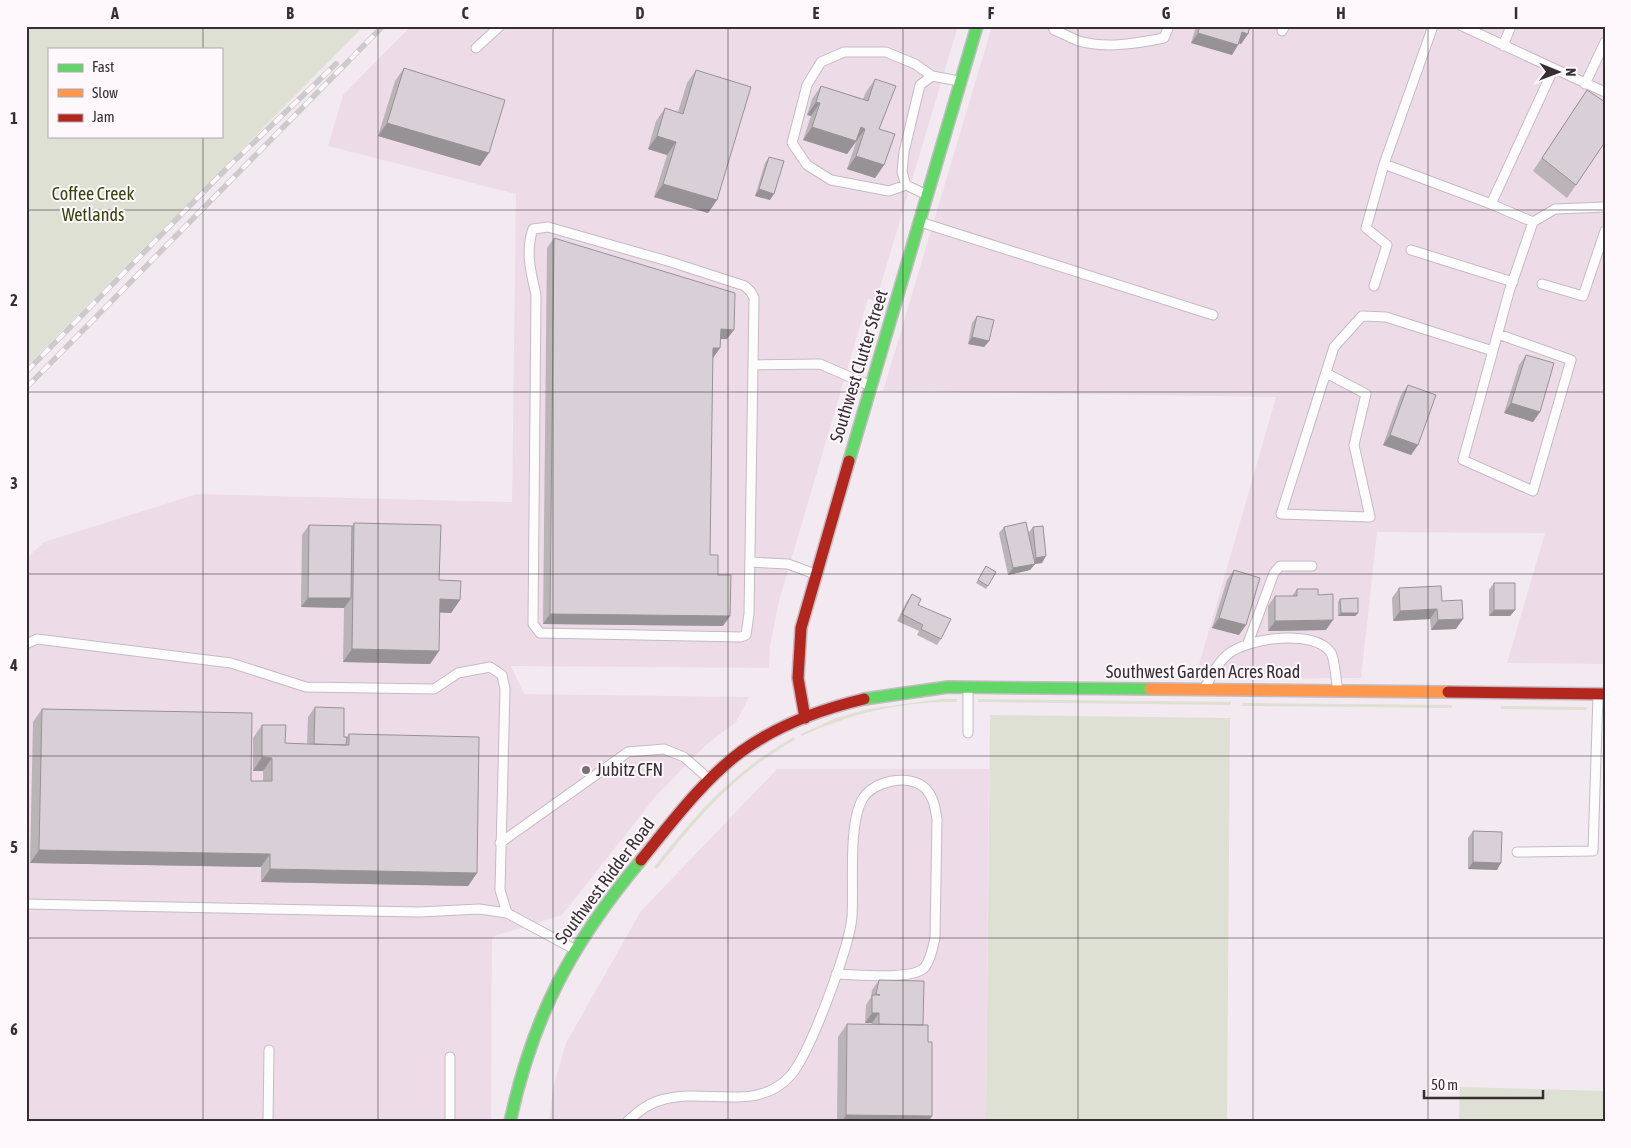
<svg xmlns="http://www.w3.org/2000/svg" width="1631" height="1148" font-family="'Asap Condensed',sans-serif">
	<style>
		.built { fill: #eddce8 }
		.green { fill: #dee0d3; fill-rule: evenodd }
		.lines { fill: none; stroke-linecap: round; stroke-linejoin: round }
		.lane-casing { stroke: #c3bcc1; stroke-width: 11 }
		.fast-casing { stroke: #c3bcc1; stroke-width: 14 }
		.slow-casing { stroke: #c3bcc1; stroke-width: 14 }
		.jam-casing { stroke: #c3bcc1; stroke-width: 14 }
		.lane { stroke: #fdfcfd; stroke-width: 9 }
		.fast { stroke: #63d668; stroke-width: 11 }
		.slow { stroke: #ff974d; stroke-width: 11 }
		.jam { stroke: #b3261e; stroke-width: 11 }
		.rail-casing { stroke: #cdcacc; stroke-width: 5.5 }
		.rail { stroke: #fef7fc; stroke-width: 4; stroke-dasharray: 11; stroke-linecap: butt }
		.wall { fill: #bab3b8 }
		.shaded-wall { fill: #979296 }
		.building { fill: #d8d0d6; stroke: #979296 }
		.grid { fill: none; stroke: #352f33; stroke-width: 1; stroke-opacity: 0.55 }
		.poi-dot { fill: #787076; stroke: #fef7fc; stroke-width: 2 }
		.labels { text-anchor: middle; stroke-width: 4; stroke-linejoin: round; paint-order: stroke }
		.park-label { font-size: 18px; fill: #35450b; stroke: #fef7fc }
		.street-label { font-size: 18px; fill: #352f33; stroke: #fef7fc }
		.poi-label { font-size: 18px; fill: #352f33; stroke: #fef7fc; text-anchor: start }
		.neatline { fill: none; stroke: #352f33; stroke-width: 2 }
		.grid-label { font-size: 16px; text-anchor: middle; font-weight: bold; fill: #352f33 }
	</style>
	<rect width="100%" height="100%" fill="#f3eaf1"/>
	<path class="built" d="M411,26H958L876,301L868,299L779,601L770,646L769,668L511,666L524,694L749,697L736,722L707,744L656,796L562,915L492,937L491,1122H26V559L44,542L197,494L512,502L516,194L328,146L343,95Z
		M992,26H1605V664L1507,663L1545,533L1377,532L1361,678L1195,679L1276,397L883,391Z
		M777,769H989L986,1122H549L553,1087L566,1043L641,911Z"/>
	<path class="green" d="M26,26H364L26,367ZM49,49H221V136H49Z
		M941,699H957V702C902,701 852,713 802,736L801,734L836,718L868,709Z
		M978,699L1231,702V705L978,702Z
		M1243,703L1452,705V708L1242,706Z
		M1501,706L1587,707L1586,710L1501,709Z
		M990,715L1230,718L1227,1122H986Z
		M794,737L795,740C734,774 700,815 657,869L654,867C698,812 732,772 794,737Z
		M1460,1087L1605,1091V1122H1459Z"/>
	<g class="lines">
		<g class="lane-casing">
			<path id="lane" d="M1053,26L1054,30C1062,33 1071,38 1079,41C1105,49 1139,43 1164,38L1169,26
				M1433,26L1384,164L1491,204L1533,222
				M1462,26L1605,92
				M1282,31L1285,26
				M1503,46L1511,26
				M476,48L500,26
				M1585,84L1605,42
				M906,185L902,172L904,152L920,85L932,76
				M927,195L906,185L889,191L831,180L807,165L792,143L807,85L821,62L844,52H886L915,64L932,76L959,81
				M1491,204L1553,70
				M920,222L1213,315
				M1411,250L1513,282
				M1542,284L1583,296L1605,231
				M1374,286L1387,245L1366,228L1384,164
				M1498,334L1571,360L1533,491L1463,460L1509,292L1533,222L1555,209L1605,207
				M753,365L749,614L746,635L741,637L540,633L533,624L536,295C531,273 525,251 533,229L548,227L671,262L745,286L751,292L754,298L753,365L820,364L871,386
				M1326,373L1366,394L1354,445L1370,517L1281,514L1334,347L1362,316L1386,317L1493,351
				M750,562L788,564L815,574
				M1248,643L1274,573L1280,566H1312
				M26,644L37,639L231,663L306,687L434,689L458,673L490,667L502,675L505,689L500,890L507,913
				M1205,687C1212,676 1217,663 1227,655C1246,638 1315,628 1331,653C1335,660 1336,682 1338,691
				M968,733V688
				M500,843L628,752L664,749L684,757L710,780
				M1517,852L1593,851L1598,695
				M26,904L419,912L479,909L507,913L574,949
				M268,1122L269,1050
				M450,1122V1057
				M627,1122C638,1111 650,1102 665,1099C708,1088 758,1113 791,1075C811,1051 849,948 852,917C854,886 848,826 862,800C872,781 908,773 925,788C934,797 935,808 937,819L935,938C933,947 931,959 925,967C913,981 855,974 836,974"/>
		</g>
		<g class="fast-casing">
			<path id="fast" d="M849,461L977,26
				M864,699L948,687L1150,689
				M510,1122C533,1015 572,943 641,860"/>
		</g>
		<g class="slow-casing">
			<path id="slow" d="M1150,689L1448,692"/>
		</g>
		<g class="jam-casing">
			<path id="jam" d="M1448,692L1605,694
				M805,718L798,678L801,628L849,461
				M641,860C672,822 703,780 742,751C778,725 822,709 864,699"/>
		</g>
		<use href="#lane" class="lane"/>
		<use href="#fast" class="fast"/>
		<use href="#slow" class="slow"/>
		<use href="#jam" class="jam"/>
		<g class="rail-casing">
			<path id="rail" d="M26,372L229,166L336,64
				M26,388L383,26"/>
		</g>
		<use href="#rail" class="rail"/>
	</g>
	<path class="wall" d="M1196,26H1250L1248,34L1241,44L1239,43L1232,55L1191,43Z
		M404,68L480,166L378,136L395,81Z
		M696,70L717,200L708,213L654,197L667,155L648,149L656,121L665,108L678,112L687,83Z
		M875,79L879,129L884,165L875,178L847,169L856,142L847,154L803,140L811,116L807,115L812,99L821,86L863,99L866,92Z
		M1578,103L1576,185L1567,198L1533,171Z
		M769,157L770,200L755,196L765,163Z
		M554,238L727,339H720V348L713,358H712L710,555L718,575L723,626L543,624L547,248Z
		M977,316L989,341L984,347L968,344L972,323Z
		M1526,355L1540,412L1533,422L1504,413L1519,365Z
		M1408,385L1418,445L1411,455L1383,445L1401,395Z
		M354,523L439,580L460,600L451,613L439,612V651L430,664L343,662L344,608L301,607L302,535L309,525L352,526Z
		M1004,527L1028,533L1033,527L1042,563L1035,564L1030,570L1008,575L999,533Z
		M986,566L988,586L986,589L976,583Z
		M1234,570L1239,635L1212,628L1227,580Z
		M1494,583L1515,610L1510,616H1489V590Z
		M1399,588L1442,601L1456,629L1431,630L1430,619L1393,621L1392,598Z
		M1297,589L1326,630L1268,631V606L1275,596H1292Z
		M912,594L918,605L941,639L937,645L917,635L919,631L897,621L907,601Z
		M1340,599L1358,613L1355,616H1338V602Z
		M315,707L344,737H347L349,734L477,873L468,886L261,882V867L30,863L33,722L42,709L251,781H263V771H253V738L262,725L285,743L307,744L308,717Z
		M1473,831L1497,870L1468,869V838Z
		M1605,835V852H1603L1604,837Z
		M879,980L923,1025L928,1042L932,1116L928,1122H837L838,1037L847,1024L872,1025V1023H865L866,1005L871,997L872,990Z"/>
	<path class="shaded-wall" d="M1242,32L1248,34L1241,44L1235,42Z
		M1198,33L1238,45L1232,55L1191,43Z
		M816,102L820,103L811,116L807,115Z
		M387,123L489,153L480,166L378,136Z
		M812,127H861L865,129L847,154L803,140Z
		M657,136L676,142L667,155L648,149Z
		M856,156L884,165L875,178L847,169Z
		M663,184L717,200L708,213L654,197Z
		M759,189L774,194L770,200L755,196Z
		M721,329L734,330L727,339H714Z
		M972,337L989,341L984,347L968,344Z
		M713,348H720L713,358H706Z
		M1511,403L1540,412L1533,422L1504,413Z
		M1390,435L1418,445L1411,455L1383,445Z
		M1046,556L1042,563L1035,564L1030,570L1008,575L1013,568L1032,564L1036,558Z
		M308,598H351L344,608L301,607Z
		M440,599L460,600L451,613L430,612Z
		M1437,609L1430,619L1393,621L1400,611Z
		M1494,610H1515L1510,616H1489Z
		M1341,613H1358L1355,616H1338Z
		M550,614L730,616L723,626L543,624Z
		M1219,618L1246,625L1239,635L1212,628Z
		M1463,619L1456,629L1431,630L1438,620Z
		M1333,620L1326,630L1268,631L1275,621Z
		M352,649L439,651L430,664L343,662Z
		M262,757L272,758L263,771H253Z
		M39,850L270,854L261,867L30,863Z
		M1473,862L1501,863L1497,870L1468,869Z
		M270,869L477,873L468,886L261,882Z
		M872,1013H879L872,1023H865Z
		M846,1115L932,1116L928,1122H842Z"/>
	<path class="building" d="M1200,26H1250L1248,34L1242,32L1238,45L1198,33Z
		M404,68L505,100L489,153L387,123Z
		M696,70L751,87L717,200L663,184L676,142L657,136L665,108L683,114Z
		M875,79L896,86L879,129L895,134L884,165L856,156L865,129L861,127L856,141L812,127L820,103L816,102L821,86L868,101Z
		M1587,90L1605,102V142L1576,185L1542,158Z
		M769,157L784,161L774,194L759,189Z
		M554,238L735,293L734,330L721,329L720,348H713L710,555H718V575H731L730,616L550,614Z
		M977,316L994,320L989,341L972,337Z
		M1526,355L1554,363L1540,412L1511,403Z
		M1408,385L1436,395L1418,445L1390,435Z
		M1026,522L1035,564L1013,568L1004,527Z
		M354,523L441,525L439,580L461,581L460,600L440,599L439,651L352,649Z
		M309,525L352,526L351,598H308Z
		M1043,526L1046,556L1036,558L1033,527Z
		M986,566L996,572L988,586L978,580Z
		M1234,570L1260,578L1246,625L1219,618Z
		M1494,583H1515V610H1494Z
		M1441,586L1442,601L1462,600L1463,619L1438,620L1437,609L1400,611L1399,588Z
		M1297,589H1318V595L1333,594V620L1275,621V596H1297Z
		M912,594L921,599L918,605L951,619L941,639L921,629L923,625L902,614Z
		M1358,598V613H1341L1340,599Z
		M315,707L344,708V737H347L346,745L314,744Z
		M42,709L252,713L251,781H272V758L262,757V725H286L285,743L307,744L349,745V734L479,737L477,873L270,869V854L39,850Z
		M1473,831L1502,832L1501,863L1473,862Z
		M879,980L924,981L923,1025L879,1024V1013H872V995H880L876,994Z
		M847,1024L928,1025V1042H932V1116L846,1115Z"/>
	<path class="grid" d="M203,26V49M378,26V1122M553,26V1122M728,26V1122M903,26V1122M1078,26V1122M1253,26V1122M1428,26V1122M203,136V1122M26,210H1605M26,392H1605M26,574H1605M26,756H1605M26,938H1605"/>
	<circle class="poi-dot" cx="586" cy="770" r="5"/>
	<g class="labels">
		<g class="park-label">
			<text x="93" y="200">Coffee Creek<tspan x="93" dy="21">Wetlands</tspan></text>
		</g>
		<g class="street-label">
			<text transform="translate(859 366) rotate(-73)" y="6">Southwest Clutter Street</text>
			<text x="1203" y="678">Southwest Garden Acres Road</text>
			<text transform="translate(605 881) rotate(-53)" y="6">Southwest Ridder Road</text>
		</g>
		<g class="poi-label">
			<text x="596" y="776">Jubitz CFN</text>
		</g>
	</g>
	<rect width="1631" height="1148" fill="none" stroke="#fef7fc" stroke-width="55"/>
	<rect x="48" y="48" width="175" height="90" fill="#fef7fc" stroke="#aea7ac"/>
	<rect x="58" y="64" width="25" height="8" fill="#63d668" stroke="#aea7ac"/>
	<text x="92" y="72" font-size="15" fill="#352f33">Fast</text>
	<rect x="58" y="89" width="25" height="8" fill="#ff974d" stroke="#aea7ac"/>
	<text x="92" y="98" font-size="15" fill="#352f33">Slow</text>
	<rect x="58" y="114" width="25" height="8" fill="#b3261e" stroke="#aea7ac"/>
	<text x="92" y="122" font-size="15" fill="#352f33">Jam</text>
	<g transform="translate(1558 72) rotate(91)" stroke="#fef7fc" stroke-width="4" paint-order="stroke">
	<path d="M0-4L9 19L0 12L-9 19Z" fill="#352f33"/>
	<text y="-8" font-size="14" font-weight="bold" text-anchor="middle" fill="#352f33">N</text>
	</g>
	<path d="M1424 1090v8h119v-8" fill="none" stroke="#352f33" stroke-width="2.5"/>
	<text x="1431" y="1090" font-size="15" fill="#352f33" stroke="#fef7fc" stroke-width="4" paint-order="stroke">50 m</text>
	<rect x="28" y="28" width="1576" height="1092" class="neatline"/>
	<g class="grid-label">
		<text x="115" y="19">A</text>
		<text x="290" y="19">B</text>
		<text x="465" y="19">C</text>
		<text x="640" y="19">D</text>
		<text x="816" y="19">E</text>
		<text x="991" y="19">F</text>
		<text x="1166" y="19">G</text>
		<text x="1341" y="19">H</text>
		<text x="1516" y="19">I</text>
		<text x="14" y="124">1</text>
		<text x="14" y="306">2</text>
		<text x="14" y="489">3</text>
		<text x="14" y="671">4</text>
		<text x="14" y="853">5</text>
		<text x="14" y="1035">6</text>
	</g>
</svg>
